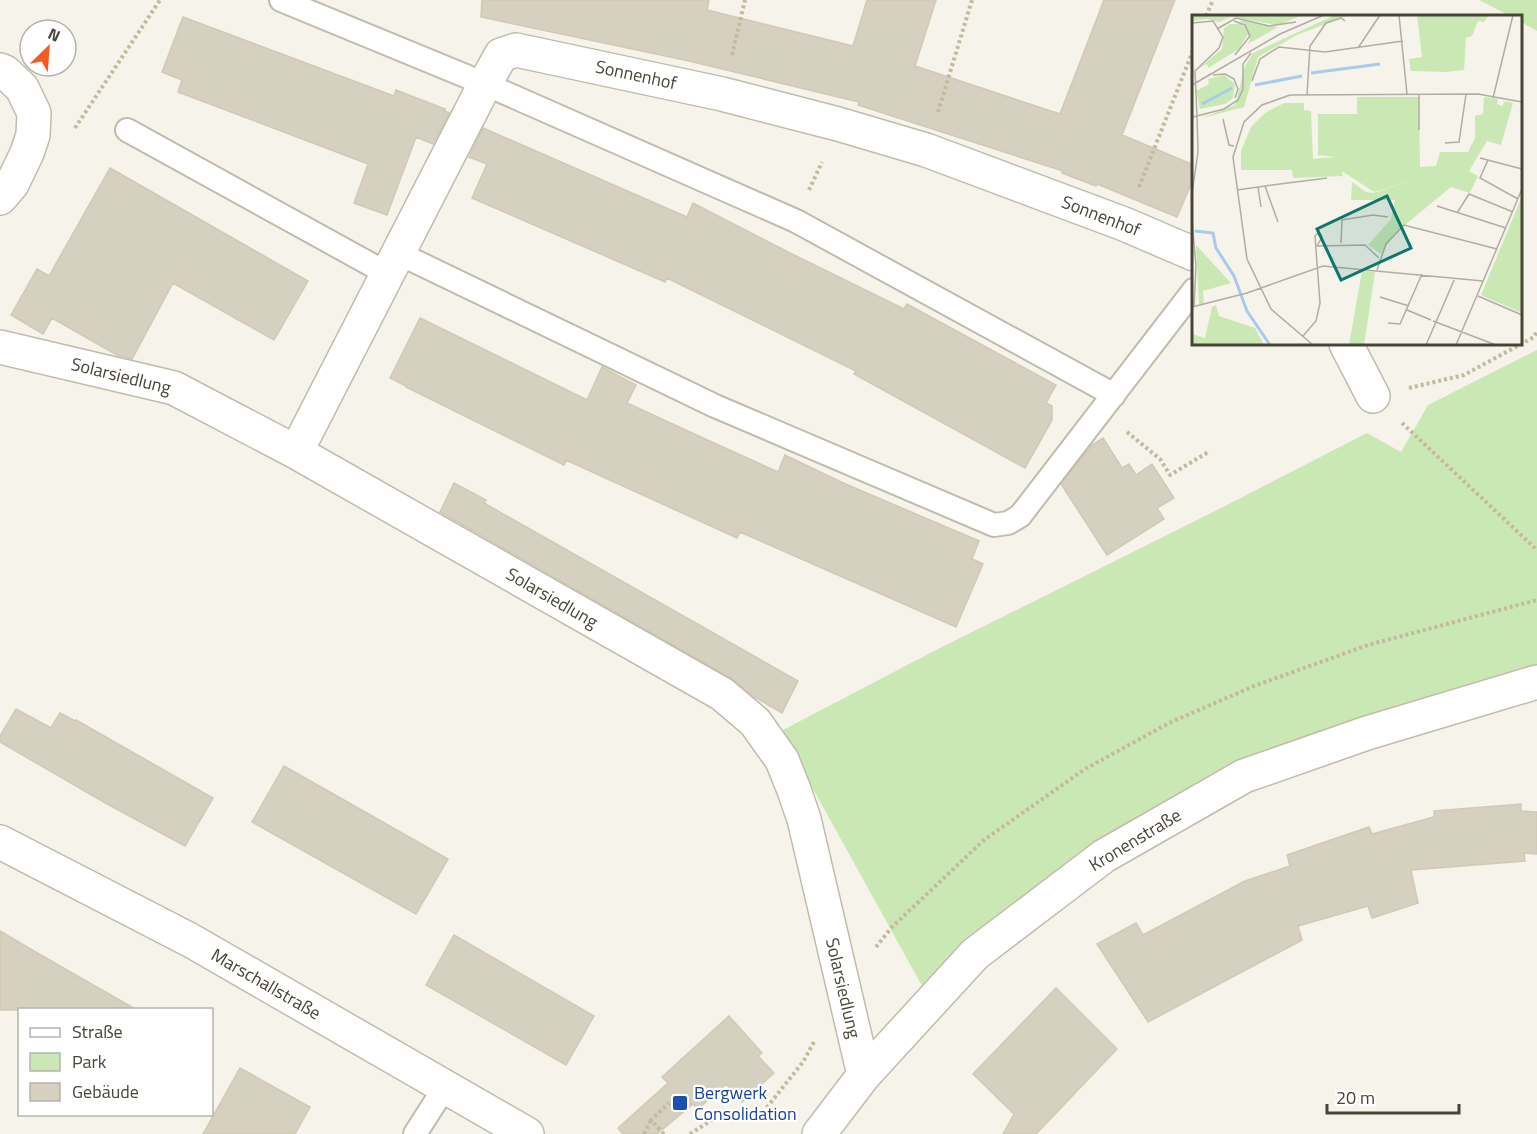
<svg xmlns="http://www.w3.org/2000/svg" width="1537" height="1134" font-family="'Titillium Web',sans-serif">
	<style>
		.green { fill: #cae8b4 }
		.building { fill: #d6d0c0; stroke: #d1c9b3; stroke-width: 1.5 }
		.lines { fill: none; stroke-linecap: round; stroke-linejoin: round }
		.service-casing { stroke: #c0bcad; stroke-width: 26 }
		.minor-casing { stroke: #c0bcad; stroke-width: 36 }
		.tertiary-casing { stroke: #c0bcad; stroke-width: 36 }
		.path { stroke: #c2b99e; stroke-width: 4; stroke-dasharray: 3 3; stroke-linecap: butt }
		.service { stroke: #fff; stroke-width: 22 }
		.minor { stroke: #fff; stroke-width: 33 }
		.tertiary { stroke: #fff; stroke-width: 33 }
		.transit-dot { fill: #1a4fb4; stroke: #fff; stroke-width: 2 }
		.labels { text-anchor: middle; stroke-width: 4.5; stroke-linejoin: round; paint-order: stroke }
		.street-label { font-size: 18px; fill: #494438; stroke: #fff }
		.transit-label { font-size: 18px; fill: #164399; stroke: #fff; text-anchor: start }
		.inset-river { fill: none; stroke: #a9caef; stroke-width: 3 }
		.inset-road { fill: none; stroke: #b0ada3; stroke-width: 1.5 }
		.view { fill: #0f766e; fill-opacity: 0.15; stroke: #0f766e; stroke-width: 3 }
		.inset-edge { fill: none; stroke: #494438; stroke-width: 3 }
	</style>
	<rect width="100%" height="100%" fill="#f5f3ea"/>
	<path class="green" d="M1479,0H1537V31L1521,22L1520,16H1510Z
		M1537,350V698L1344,749L1246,791L1122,853L926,993L781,731L936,650L1221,508L1367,433L1401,452L1428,405Z"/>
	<path class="building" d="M482,0H709L707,10L853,46L867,0H936L915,66L1060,114L1104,0H1175L1122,135L1194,165V177L1177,217L1097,184L1096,186L1062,173L1063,171L858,105L859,102L689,61L481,17Z
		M183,17L394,96L396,90L445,109V111L449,113L433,144L416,137L387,215L354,203L368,164L178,92L182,80L162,72Z
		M483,128L687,217L693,203L788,252L904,309L907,304L1056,385L1046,403L1052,406V420L1025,468L854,374L856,371L667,278L665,282L472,198L487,164L469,157Z
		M110,168L308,281L274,340L173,283L132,359L117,355L52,318L43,334L11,315L37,269L49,276Z
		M420,318L587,400L602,367L636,385L627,403L703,438L778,472L785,455L841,482L979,541L972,559L983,564L956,627L740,532L737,538L566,460L564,465L406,387V386L390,378Z
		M1103,438L1122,468L1129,464L1136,475L1152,464L1174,498L1157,508L1164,519L1107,555L1061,484L1092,445Z
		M454,483L486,500L484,503L798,681L782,713L753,696L731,678L440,512Z
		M16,709L51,728L60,713L75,721L76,720L213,798L185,846L109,805L0,742V736Z
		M284,766L448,859L416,914L252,822Z
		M1521,804V811L1537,812V854L1524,853L1525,861L1411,870L1418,903L1372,918L1368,906L1298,926L1302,940L1148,1022L1097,944L1136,923L1143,935L1245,881L1290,866L1287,855L1369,827L1372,834L1434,817V811Z
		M0,931L39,954L137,1010H0Z
		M454,935L594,1016L566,1065L426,985Z
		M1056,988L1117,1049L1036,1134H1003L1014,1114L973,1074Z
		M729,1016L762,1053L758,1056L774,1073L742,1102L726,1084L698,1109L693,1104L657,1134H623L618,1128L668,1083L662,1077Z
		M240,1068L310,1107L295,1134H203Z"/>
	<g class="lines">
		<g class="service-casing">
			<path id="service" d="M281,0L485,84L796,221L1114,395
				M127,130L388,274
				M398,253L715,406L994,525L1008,523L1020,516L1194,290
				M415,1134L445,1087"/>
		</g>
		<g class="minor-casing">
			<path id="minor" d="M0,70L5,72L22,88L34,113L33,135L27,153L12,184L0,198
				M1346,344L1373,396
				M0,347L174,388L296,452L722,694L755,722L782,760L794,790L804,819L864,1075
				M296,452L485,84L501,55L516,50L722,94L838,124L926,150L1124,224L1194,254
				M819,1134L864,1075L975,954L1104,856L1244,776L1367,733L1537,682"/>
		</g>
		<g class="tertiary-casing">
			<path id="tertiary" d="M0,842L190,940L527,1134"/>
		</g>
		<path class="path" d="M1206,16L1213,0
			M732,55L745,0
			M938,112L972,0
			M75,128L160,0
			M1139,187L1194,48
			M809,190L822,162
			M1409,388L1464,375L1534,337L1537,331
			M1402,423L1537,550
			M1127,432L1160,459L1170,475L1210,451
			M876,947L892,927L984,840L1085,769L1169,723L1254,686L1368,645L1537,600
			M644,1134L651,1120
			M664,1134L651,1120L669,1103
			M690,1134L715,1118H739L764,1111L803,1062L815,1040"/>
		<use href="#service" class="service"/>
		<use href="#minor" class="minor"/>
		<use href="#tertiary" class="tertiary"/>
	</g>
	<rect class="transit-dot" x="672" y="1095" width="16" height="16" rx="3"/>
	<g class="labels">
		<g class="street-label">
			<text transform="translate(636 75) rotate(12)" y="6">Sonnenhof</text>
			<text transform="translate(1101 216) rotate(21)" y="6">Sonnenhof</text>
			<text transform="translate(121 376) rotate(14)" y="6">Solarsiedlung</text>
			<text transform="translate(552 598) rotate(30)" y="6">Solarsiedlung</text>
			<text transform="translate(1135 840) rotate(-31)" y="6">Kronenstraße</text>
			<text transform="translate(266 984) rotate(30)" y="6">Marschallstraße</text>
			<text transform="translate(843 988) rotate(77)" y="6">Solarsiedlung</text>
		</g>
		<g class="transit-label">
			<text x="694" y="1099">Bergwerk<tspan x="694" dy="21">Consolidation</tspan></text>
		</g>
	</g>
	<g transform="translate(1192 15)">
		<rect width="330" height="330" fill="#f5f3ea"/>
		<path d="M10,0H111L86,10L39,2L27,7L15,4L0,6V1ZM143,0H157L105,20L66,42L52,92L10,103L43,90L53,51L61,38ZM225,0H297L292,7L286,6L280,21L274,23L272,55L254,57L219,56L217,44L230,42ZM48,5L86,12L56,29L58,24ZM38,9H49L56,19L47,34L16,53L15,49L6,54L30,34L32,13ZM32,60L43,69L41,83L33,89L8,94L4,76L17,69L16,64ZM165,82H227L228,152L244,151L248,137H276L283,123V101L291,99L292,82L306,84L305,89L310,91L313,86L321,88L309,130L295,126L277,156L286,161L278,178L259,172L202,219L189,239L176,230L199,204L203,185H159L160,167L174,177L181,178L220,165L182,177L150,156L151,161L101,163L100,155H49V136L59,112L73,98L92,88H112V95L119,96L121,144L143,142L126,140V99H165ZM328,186L330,187V298L289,280ZM4,230L39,268L11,276L12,289H7ZM170,256L183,257L172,330H157ZM24,290L27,301L63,313L72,330H0V319L13,323L20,292Z" fill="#cae8b4"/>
		<path class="inset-river" d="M119,58L188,49M63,70L110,61M10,89L40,73M3,216L21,218L24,233L42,261L55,296L78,330"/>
		<path class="inset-road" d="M207,0L215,79M42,6L53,10L58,21L43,40M0,8L21,6L31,22L27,33L3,56L5,101M25,14L44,3L77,11L104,7M166,33L188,0M21,60L33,59L42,64L46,74L43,83M60,66L68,44L87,32L133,37L211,26M0,70L88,19L132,0M115,80L118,31L134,8L149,3L153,6M301,83L321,0M5,101L32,94L46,85L51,74V49L59,38M0,102L5,101L6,137L0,178M31,104L37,130L42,131M227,115V79M253,128L267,127L274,79M288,143L330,154M296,145L288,163L326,184M73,171L135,163M66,172L69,192M45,175L73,171L86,207M245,191L314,213M265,198L277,179L321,197M0,206L4,251L2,292M149,228L150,205L181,200L196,202M125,231L173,230L187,243M185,255L194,229L212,210L305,234M286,281L330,300M188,282L217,291M0,292L55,278L131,251L291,266M215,295L239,305M241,306L304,330M196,308L208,309L230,259M111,321L124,306L128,288L123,221L127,217L130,222L125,231M121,330L79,294L55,244L41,142L52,107L70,90L98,80L286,79L330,87M234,330L263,263M264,330L330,174"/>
		<path class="view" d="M195,181L219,233L149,265L125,214Z"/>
		<rect width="330" height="330" class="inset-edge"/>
	</g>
	<rect x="18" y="1008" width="195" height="108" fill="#ffffff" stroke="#b6b4af" stroke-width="1.5"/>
	<rect x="30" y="1028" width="30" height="9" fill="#ffffff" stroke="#b6b4af" stroke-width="1.5"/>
	<text x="72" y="1038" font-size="18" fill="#494438">Straße</text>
	<rect x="30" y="1053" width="30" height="18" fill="#cae8b4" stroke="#b6b4af" stroke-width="1.5"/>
	<text x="72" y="1068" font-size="18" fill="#494438">Park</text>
	<rect x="30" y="1083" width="30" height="18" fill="#d6d0c0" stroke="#b6b4af" stroke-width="1.5"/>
	<text x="72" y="1098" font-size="18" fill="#494438">Gebäude</text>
	<g transform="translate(48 48) rotate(25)"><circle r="28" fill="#ffffff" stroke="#b6b4af" stroke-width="1.5"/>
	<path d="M0-4.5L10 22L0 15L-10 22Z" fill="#f55b21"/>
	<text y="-9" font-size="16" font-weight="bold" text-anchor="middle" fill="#494438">N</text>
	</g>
	<path d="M1327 1104v9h132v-9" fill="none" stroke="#494438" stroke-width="3"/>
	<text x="1336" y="1104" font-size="18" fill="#494438" stroke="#ffffff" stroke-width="4.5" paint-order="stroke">20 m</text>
</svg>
